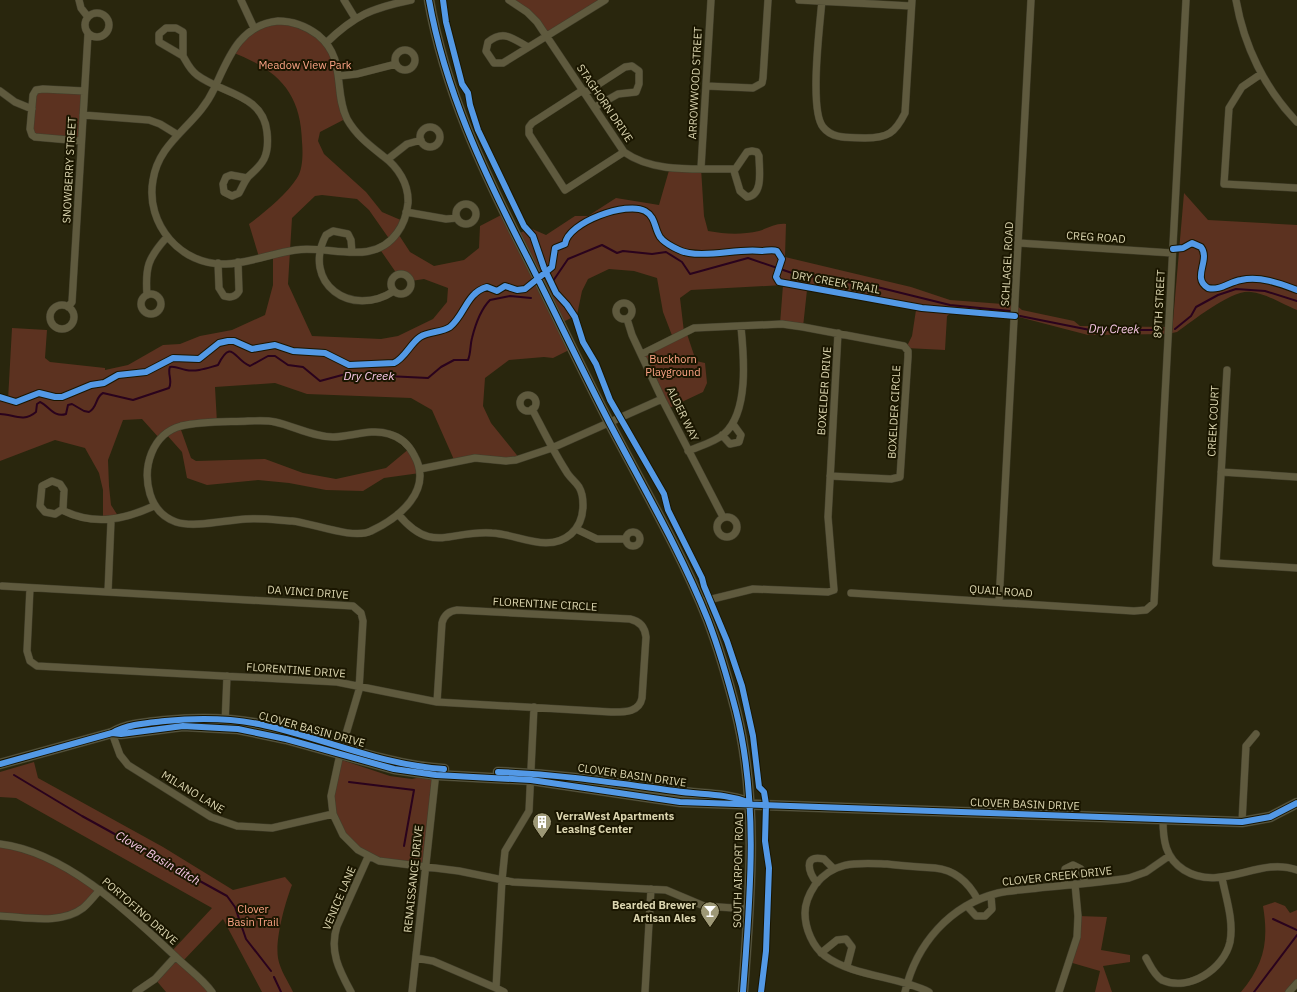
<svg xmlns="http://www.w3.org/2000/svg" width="1297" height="992" font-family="'IBM Plex Sans',sans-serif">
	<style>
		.green { fill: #5c3220; fill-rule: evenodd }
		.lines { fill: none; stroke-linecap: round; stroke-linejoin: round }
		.stream { stroke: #2a031d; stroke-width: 2 }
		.street-casing { stroke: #423f2b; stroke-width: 8 }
		.secondary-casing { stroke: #423f2b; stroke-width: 11 }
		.street { stroke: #5f5a3e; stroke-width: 7 }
		.secondary { stroke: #58573f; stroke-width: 10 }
		.cycleway-casing { stroke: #1a1600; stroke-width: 8 }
		.cycleway { stroke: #5399e6; stroke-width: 6 }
		.labels { text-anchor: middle; stroke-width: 4; stroke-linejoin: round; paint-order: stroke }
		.park-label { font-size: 11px; fill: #fda485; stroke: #1a1600 }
		.street-label { font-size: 11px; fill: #dbd5af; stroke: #1a1600 }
		.poi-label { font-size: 11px; font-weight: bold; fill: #dbd5af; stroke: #1a1600; text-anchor: start }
		.water-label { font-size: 12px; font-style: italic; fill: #fbcae9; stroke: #1a1600 }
	</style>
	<rect width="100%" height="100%" fill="#29260d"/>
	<path class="green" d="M509,0H605L547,36L537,22Z
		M267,23L301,25L330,47L347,118L320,132L318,141L324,154L366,192L382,212L403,221L397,232L410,252L434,266L464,260L479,248L480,226L505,213L516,235L530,228L546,235L575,216H588L616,198L659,205L670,167L701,168L704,216L708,231C725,234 741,235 759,231C769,228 776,223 786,224L785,257L911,287L950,300L1016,305L1022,310L1074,321L1080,326L1168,327V334L1088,335L1015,316L951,313L947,316L945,350L906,348L912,336L916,310L807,290L803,327L780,324L783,285L691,290L680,298L684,332L686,331L696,361L705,363L707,383L703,392L667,409L642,354L673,338L663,312L657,278L634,271L609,269L588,279L582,291L577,315L561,323L573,348L553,358L544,357L509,360L485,378L483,406L491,423L520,459L503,461L455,462L432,410L411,398L307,394L275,383L215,387L217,423L180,427L191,458L196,461L265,459L303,473L336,479L386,468L410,448L420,473L384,478L363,491L326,490L289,483L258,480L207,485L187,478L182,452L166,434L160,439L142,419L123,420L108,460L109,486L111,505L120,519L103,520V490L99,473L85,448L55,440L0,461V397L8,400L12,328L47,330L45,358L50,362L105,368V370L128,365L163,345L180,344L200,336L232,330L265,315L273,285V254L259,257L249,224C265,212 286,195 297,178C303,170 303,152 302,142C301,92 277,69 231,52L235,45ZM322,195L357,199L369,210L390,240L379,248L397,274H405L411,281L424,279L448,288L447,302L433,319L398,336L381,339L312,336L288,284L292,218L315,196Z
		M84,91L81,141L32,135L34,93Z
		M1184,193L1208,220L1297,225V310C1284,305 1265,293 1251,292C1232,289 1193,321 1177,332L1172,333Z
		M339,759L390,776L412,779L421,777L435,781L425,866L391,863L351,845L331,802Z
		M34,762L38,778L163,847L233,890L285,877L292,885C285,903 275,939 278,958C280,970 288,981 293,992H262L223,919L182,962L212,992H166L155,979L175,957L171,952L212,908L16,798L0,797V772Z
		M0,844L30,852L100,890L86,905L67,916H0Z
		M1275,902L1285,906L1290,913L1297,910V983L1289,992H1241C1264,964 1269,942 1263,906Z
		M1078,916L1107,917L1101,950L1130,955V962L1103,966L1112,992H1095L1100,971L1069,962Z"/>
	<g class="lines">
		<path class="stream" d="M553,281L568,259L602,245L617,253L623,251L652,254L666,252L682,262L690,274L748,258L792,273L877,287L950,305L1010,311
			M1020,316L1090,330H1161
			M1175,329L1191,316L1196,307L1218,295L1236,289L1265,291L1297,301
			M0,414C13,414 23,423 36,412L37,404L40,402C49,406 54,418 66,414L68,405L72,404L84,411L89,412C98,407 95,397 103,393L133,400L169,388C173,381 167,373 170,367C176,366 180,369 186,370C197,372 207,368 218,365C232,337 234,360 250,366L268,356H275L288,365L303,367L320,381L346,374L428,378L441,367L454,360H468C471,353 470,345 472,338C475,326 481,309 490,300L510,296L531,298
			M14,775L82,816L227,896L235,907L246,939L271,971
			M349,782L414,790L404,846
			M1273,919L1297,930
			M274,977L281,992
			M1254,992L1297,935"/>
		<g class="street-casing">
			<path id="street" d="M79,0L81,8L88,17
				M241,0L254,28
				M344,0L355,18
				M509,0L527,12L537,22L624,152C655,174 698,168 735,169
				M799,0L911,6
				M822,0C820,24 809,110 823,127C833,140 850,137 865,138C888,138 895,133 905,113L912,0
				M1236,0C1244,46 1265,89 1297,122
				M85 25a12 12 0 1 1 24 0a12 12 0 1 1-24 0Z
				M278,21C292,21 306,26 318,35C347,59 333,90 347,119C356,135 369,145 383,156C398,167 409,184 408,203C407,213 403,225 397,233C373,267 330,245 296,250C273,253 250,263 226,264C181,266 145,224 153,180C159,140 197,126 214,89C228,59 239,25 278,21Z
				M166,28H176L183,32V56L159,42V34Z
				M326,43C355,15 372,8 411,0
				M528,47C513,39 504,29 488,42L486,51L494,63H503L605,0
				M395 60a10 10 0 1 1 20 0a10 10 0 1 1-20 0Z
				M183,56C187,63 190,70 197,75C222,94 263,94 267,132C268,141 268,151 264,159C260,167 254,171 248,177C244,182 242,188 239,193L232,196L224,192L223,184L226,177L231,175L247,178
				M1261,74L1242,87L1229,108L1224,184L1297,188
				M339,76L357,74L396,64
				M706,86L753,88L762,83L763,78L768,0
				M583,90L532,123L529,127V134L565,190L624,152
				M0,91L15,102L32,109
				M585,93L625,67L632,66L639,71V84L636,92L618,94L595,107
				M83,115L149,120L160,124L178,135
				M420 137a10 10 0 1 1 20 0a10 10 0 1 1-20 0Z
				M81,141L35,137L32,135L30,129L33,95L36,90L43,89L84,91
				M752,151L757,152L759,156C759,169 764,195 747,197L740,191L734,171L747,152Z
				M388,159L407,144L421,140
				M701,168L711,0
				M456 214a10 10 0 1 1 20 0a10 10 0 1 1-20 0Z
				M406,212L446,219L457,218
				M1019,243L1172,253
				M352,252L351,240L348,234L333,231L326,235C301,283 351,319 394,291
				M218,263L219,288L224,296C230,298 236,297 239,291L238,262
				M391 284a10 10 0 1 1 20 0a10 10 0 1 1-20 0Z
				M141 304a10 10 0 1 1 20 0a10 10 0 1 1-20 0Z
				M147,295C145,267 148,258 167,237
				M616 311a8 8 0 1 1 16 0a8 8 0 1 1-16 0Z
				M50 317a12 12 0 1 1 24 0a12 12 0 1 1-24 0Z
				M68,307L72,302L88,34
				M627,319L632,335L662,399L723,517
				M642,354L694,328L782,324L803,327L904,346L908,351V357L900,477L891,479L830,476
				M1227,370L1216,563L1297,568
				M520 403a8 8 0 1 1 16 0a8 8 0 1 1-16 0Z
				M248,421C257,421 266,420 275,422C294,426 313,437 333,437C351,437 371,428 389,434C400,437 409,445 414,455C434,490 399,518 371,531C353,540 313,523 292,521C277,520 261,518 246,519C226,520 194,528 176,522C162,517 154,507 150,494C142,467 152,434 181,426C202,421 227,422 248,421Z
				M722,435L730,444L739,442L741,435L733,424
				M688,451C700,446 715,442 724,434C749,412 744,357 741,327
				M420,469L475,458L506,461L516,460L552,448L662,399
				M1221,472L1297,477
				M52,481L60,484L64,490L63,509L55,514L45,512L40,506L42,486Z
				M62,510C94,526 123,520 154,506
				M398,514C432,555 449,530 492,533C518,534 548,554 571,534C580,526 583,517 583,505C583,499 582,492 579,487C575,481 569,477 566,471C553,451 543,430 532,409
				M717 527a10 10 0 1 1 20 0a10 10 0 1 1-20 0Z
				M576,529L597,539H625
				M626 539a7 7 0 1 1 14 0a7 7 0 1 1-14 0Z
				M2,586L353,606L361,613L363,621L359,690L340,754L331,796L333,814L343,835L358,850L379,861L459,871L513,882L666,890L704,906L749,909
				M30,588L27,651L30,661L37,666L337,682L437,702L611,712C624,712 639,713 642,698L646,637C645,627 639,621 630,619L457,610C449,611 444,615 442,623L437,702
				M108,592L111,521
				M851,593L1134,611L1146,610L1154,603L1186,0
				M700,602L753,589L828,592L834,590L828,517L838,333
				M999,602L1031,0
				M225,724L227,676
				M112,733L120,755L128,765L211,817L237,826L272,828L333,814
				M1163,819C1163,840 1165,858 1184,870C1221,893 1259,856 1297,870
				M1242,822L1246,746L1256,734
				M0,844C66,852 129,913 175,956C187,968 202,978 212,992
				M502,880L505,851L529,811L534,707
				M502,880L496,988L504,992
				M817,883C809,873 802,854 824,859L833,868
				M1064,885L1065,869L1073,865L1081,869L1085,883
				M967,906L976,916H985L992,909L991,895
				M0,916C26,917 61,925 83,908C89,903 94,896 100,890
				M821,953L837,940L846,939L852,947L847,966
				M416,958L433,961L496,988
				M1146,958C1150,965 1154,975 1162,980C1189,992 1224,969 1230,942C1234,921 1226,898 1222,878
				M136,992L155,979L175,957
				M351,992C339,970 329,951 337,926L368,857
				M412,992L436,772
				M645,992L651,889
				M905,992C916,944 950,905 998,893C1011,890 1025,890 1038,888C1068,885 1099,883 1129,878L1146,872L1169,856
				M929,992C898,976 854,977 825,956C813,947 805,929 805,913C805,903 809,894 815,885C834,860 858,863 887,864C903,866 919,867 935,868C955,870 969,883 978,900
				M1059,992L1077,937L1078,916L1075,884
				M1289,992L1297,983"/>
		</g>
		<g class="secondary-casing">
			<path id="secondary" d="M429,0C445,90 483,171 525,253C554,310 581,368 610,424C644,489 681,552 708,620C719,649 728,680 736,711C759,803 750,899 743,992
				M112,733L121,734L183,726L238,729L286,739L394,769L436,775L531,780L680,802L1242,822L1270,817L1297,803
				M0,764L112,733C128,724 147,723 165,721C196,718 228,718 259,724C321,737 380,765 444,769
				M498,772C558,774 616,783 675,791C700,795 724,793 748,802"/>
		</g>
		<use href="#street" class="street"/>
		<use href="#secondary" class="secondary"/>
		<g class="cycleway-casing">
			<path id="cycleway" d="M429,0C445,90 483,171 525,253C554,310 581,368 610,424C644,489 681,552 708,620C719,649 728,680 736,711C759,803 750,899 743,992
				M443,0L446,22L462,84L468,93L470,105L478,130L524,226L533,236L544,268L556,293L567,305L575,317L583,342L596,364L610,400L664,494L668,510L702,578L704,586L727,641L742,686L753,736L759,787L764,792L766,804L765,841L769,868L766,951L761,992
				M1173,249L1183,248L1192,243L1201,247C1211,260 1191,278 1208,288C1220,291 1229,282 1241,280C1260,276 1279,283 1297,290
				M0,397L16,402L39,393L55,397H62L91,385L104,383L118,375L146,372L173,358L199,359L219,343L228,341H234L252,349L275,345L293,351L325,353L349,365L394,363C405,358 410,344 420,337C429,331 441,333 450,327C465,315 466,293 487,287L497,291L505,286L517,290L525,289L552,267L555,248L565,244C568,222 627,201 645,211C656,217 654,228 660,237C665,244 681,252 689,253C713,257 738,248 762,251C767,251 772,249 777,251L782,259L776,277L779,282L922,308L1015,316
				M112,733L121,734L183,726L238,729L286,739L394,769L436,775L531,780L680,802L1242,822L1270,817L1297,803
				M0,764L112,733C128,724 147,723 165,721C196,718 228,718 259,724C321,737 380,765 444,769
				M498,772C558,774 616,783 675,791C700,795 724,793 748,802"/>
		</g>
		<use href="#cycleway" class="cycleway"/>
	</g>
	<defs>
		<g id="building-pin" transform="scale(1)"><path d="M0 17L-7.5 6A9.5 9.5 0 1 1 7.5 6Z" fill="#9d9876" stroke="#1a1600"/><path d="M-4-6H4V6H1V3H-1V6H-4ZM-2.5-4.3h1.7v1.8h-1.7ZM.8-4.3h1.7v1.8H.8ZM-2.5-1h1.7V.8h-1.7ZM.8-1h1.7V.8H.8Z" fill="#fff"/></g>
		<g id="bar-pin" transform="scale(1)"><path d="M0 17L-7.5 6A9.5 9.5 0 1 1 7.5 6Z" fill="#9d9876" stroke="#1a1600"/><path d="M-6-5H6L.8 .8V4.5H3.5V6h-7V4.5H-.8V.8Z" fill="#fff"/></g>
	</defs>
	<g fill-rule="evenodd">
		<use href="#building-pin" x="542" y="822"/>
		<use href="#bar-pin" x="710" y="911"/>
	</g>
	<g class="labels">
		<g class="park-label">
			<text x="305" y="69">Meadow View Park</text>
			<text x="673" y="363">Buckhorn<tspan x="673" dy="13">Playground</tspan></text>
			<text x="253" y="913">Clover<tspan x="253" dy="13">Basin Trail</tspan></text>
		</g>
		<g class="street-label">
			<text transform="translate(695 83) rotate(-87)" y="4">ARROWWOOD STREET</text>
			<text transform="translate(605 103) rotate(56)" y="4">STAGHORN DRIVE</text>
			<text transform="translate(69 170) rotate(-87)" y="4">SNOWBERRY STREET</text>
			<text transform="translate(1096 237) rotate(4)" y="4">CREG ROAD</text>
			<text transform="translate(1007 264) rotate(-87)" y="4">SCHLAGEL ROAD</text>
			<text transform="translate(836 282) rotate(10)" y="4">DRY CREEK TRAIL</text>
			<text transform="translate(1159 304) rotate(-87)" y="4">89TH STREET</text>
			<text transform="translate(824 391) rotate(-86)" y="4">BOXELDER DRIVE</text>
			<text transform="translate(894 412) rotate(-87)" y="4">BOXELDER CIRCLE</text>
			<text transform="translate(683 414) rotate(64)" y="4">ALDER WAY</text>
			<text transform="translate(1213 421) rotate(-87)" y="4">CREEK COURT</text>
			<text transform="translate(1001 591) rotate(4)" y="4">QUAIL ROAD</text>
			<text transform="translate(308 592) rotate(4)" y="4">DA VINCI DRIVE</text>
			<text transform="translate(545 604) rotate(3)" y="4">FLORENTINE CIRCLE</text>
			<text transform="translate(296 670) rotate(4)" y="4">FLORENTINE DRIVE</text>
			<text transform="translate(312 729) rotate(15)" y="4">CLOVER BASIN DRIVE</text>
			<text transform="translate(632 775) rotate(8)" y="4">CLOVER BASIN DRIVE</text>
			<text transform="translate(193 792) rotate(31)" y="4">MILANO LANE</text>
			<text transform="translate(1025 804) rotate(2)" y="4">CLOVER BASIN DRIVE</text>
			<text transform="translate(738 870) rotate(-89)" y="4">SOUTH AIRPORT ROAD</text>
			<text transform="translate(1057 876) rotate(-6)" y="4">CLOVER CREEK DRIVE</text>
			<text transform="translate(413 879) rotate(-84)" y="4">RENAISSANCE DRIVE</text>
			<text transform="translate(339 898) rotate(-67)" y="4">VENICE LANE</text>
			<text transform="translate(140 911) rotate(41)" y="4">PORTOFINO DRIVE</text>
		</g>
		<g class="poi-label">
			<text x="556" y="820">VerraWest Apartments<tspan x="556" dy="13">Leasing Center</tspan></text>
			<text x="696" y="909" text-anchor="end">Bearded Brewer<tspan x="696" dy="13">Artisan Ales</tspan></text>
		</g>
		<g class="water-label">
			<text transform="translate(1114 329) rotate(1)" y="4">Dry Creek</text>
			<text x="369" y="380">Dry Creek</text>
			<text transform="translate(158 858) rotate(30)" y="4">Clover Basin ditch</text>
		</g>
	</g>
</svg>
